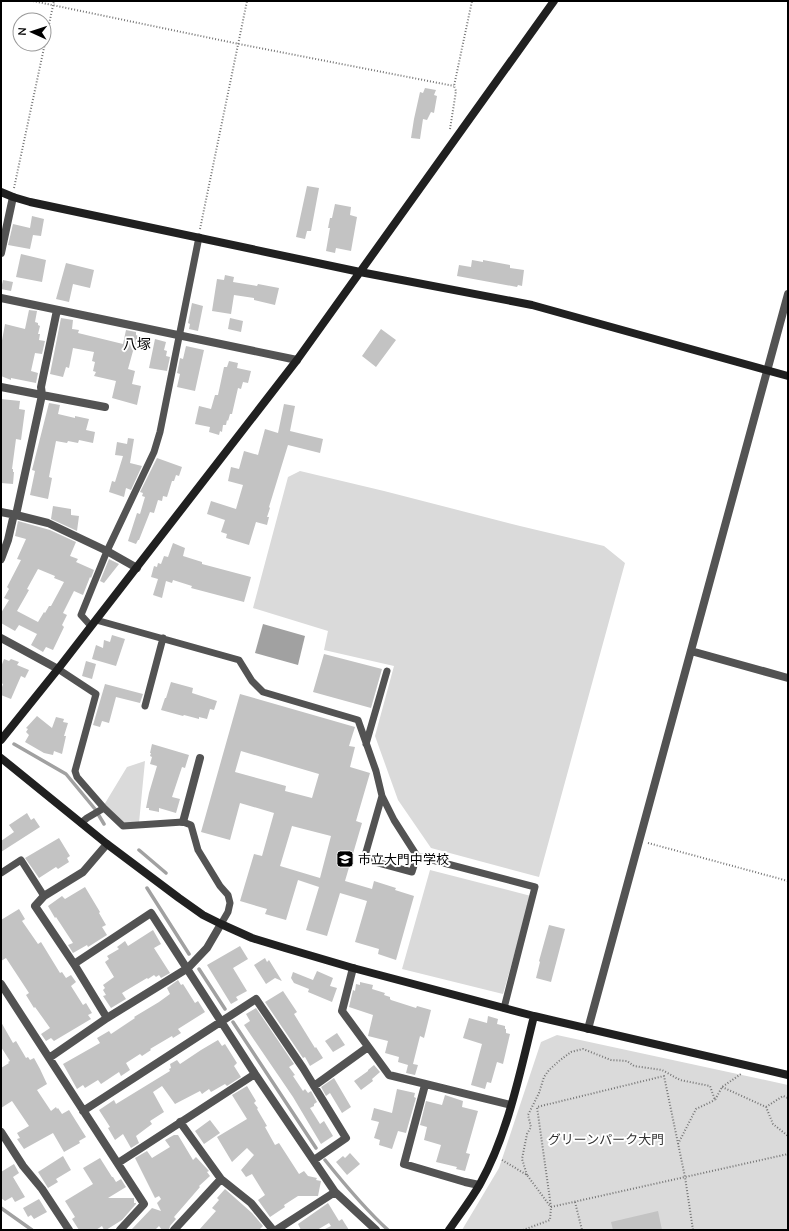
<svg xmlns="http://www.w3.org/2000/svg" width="789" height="1231" font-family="'Nunito Sans','Noto Sans JP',sans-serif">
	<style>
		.green { fill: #dadada }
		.water { fill: #a1a1a1 }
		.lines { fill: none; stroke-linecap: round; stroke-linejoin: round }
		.stream { stroke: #a1a1a1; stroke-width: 3.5 }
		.building { fill: #c3c3c3; fill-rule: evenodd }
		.path { stroke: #757575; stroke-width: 2; stroke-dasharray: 1 2; stroke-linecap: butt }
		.lane { stroke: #535353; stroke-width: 7 }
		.street { stroke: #535353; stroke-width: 8 }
		.secondary { stroke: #202020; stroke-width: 8 }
		.labels { text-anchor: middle; stroke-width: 4; stroke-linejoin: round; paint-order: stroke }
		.poi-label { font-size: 13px; fill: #000; stroke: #fff; text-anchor: start }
		.park-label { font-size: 13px; fill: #313131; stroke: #fff }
		.neighbourhood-label { font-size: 14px; fill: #000; stroke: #fff }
	</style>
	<rect width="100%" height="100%" fill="#fff"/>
	<path class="green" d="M300,471L384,491L520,526L604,546L625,563L539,877L431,848L398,800L375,736L394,666L324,650L328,631L253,608L288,477Z
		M145,761L139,823L125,824L104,805L127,767Z
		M430,870L531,896L503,994L402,969Z
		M557,1035L788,1085V1230H462L499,1168L541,1042Z"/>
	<path class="water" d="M263,624L305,636L298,665L255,653Z"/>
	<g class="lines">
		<path class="stream" d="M14,744L66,774L95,809L104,824
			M139,850L166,873
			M147,888L189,954
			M199,969L225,1009
			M233,1022L316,1148
			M325,1160C345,1185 365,1209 388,1230
			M1,1208L32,1230"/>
	</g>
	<path class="building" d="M425,88L436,90L434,95L437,96L434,113L431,112L427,120L423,119L420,139L411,138L414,119L420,92L423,93Z
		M307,186L319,188L311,231H307L305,239L296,237Z
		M335,204L351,207L350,215L357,217L351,251L336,248L335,253L326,251L330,228H328L330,218H332Z
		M32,216L44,219L41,236L33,235L30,249L8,245L13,224L30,228Z
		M21,254L46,260L42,282L16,277Z
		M472,260L483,262V260L510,265V268L524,270L522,286L518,285L517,287L457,276L459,265L471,267Z
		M66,263L94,270L90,288L73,284L69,302L56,299Z
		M225,275L234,277L233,282L257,286L258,284L279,288L275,305L254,300V298L234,295L231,314L212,311L217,279L224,280Z
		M3,280L13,282L11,291L1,289Z
		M192,303L203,306L198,331L189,329L190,324L188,323Z
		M29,310L37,311L35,322L38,323V325L40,326L38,334H40L39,340L45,341L42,354L35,353L31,371L38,373L36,383L11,378V380L1,376V346L5,324L25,329Z
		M61,318L73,320L72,329L79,330L78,333L123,344L126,330L136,332V335L138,336L135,351H133L128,369L135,371L132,384L141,386L137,405L112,398L116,381L94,376L96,372L93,371L95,362L92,361L94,352L73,348L69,368L66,367L63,377L50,374Z
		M230,318L243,321L241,332L228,329Z
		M381,329L396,340L376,367L362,356Z
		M155,339L166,342L164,350L167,351L166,356L170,357L167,371L149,368Z
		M186,346L204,350L195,391L177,387L180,374L177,373L180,358L183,359Z
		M229,361L238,363L237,368L251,371L248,383L243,382L241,389L238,388L232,414H230L228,421L227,420L226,425H223L222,432L220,431L219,435L209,432L210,427L195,424L199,406L211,409L215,395H218L224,367H227Z
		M1,399L20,401L19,409L25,410L21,440L16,439L12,469H13V472H14L13,484L1,483Z
		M49,403L60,405L58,414L75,418V416L89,419L86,430L95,432L93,443L79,440L78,443L68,441L67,443L56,441L49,477L52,478L48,499L30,495L35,471L32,470Z
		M284,404L295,406L290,431L323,439L320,453L288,445L269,507L270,508L267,517H269L267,525L256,522L249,545L226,538L227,534L221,532L225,520L207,514L211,501L236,509L243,485L228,481L231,467L239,469L244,451L258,455L265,429L278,433Z
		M128,438L134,439L130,463L142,466L131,490L126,488L124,497L109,492L112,481L115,482L123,456L115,455L117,442L127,444Z
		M157,458L182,467L179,476L176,475L174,481H172L167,497L163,496L162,501L158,500L154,513L150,512L139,540H138L136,544L128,541L137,513L140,514L145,497L142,496L143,493L140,492Z
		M53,506L71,509V515L79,516L77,531L51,519Z
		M18,521L50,530L76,542L70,556L78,559L76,562L94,570L91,578L90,577L83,595L74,591L63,613L67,615L62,625L64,627L53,650L46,647L43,652L31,645L37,634L19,625L15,631L1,623V613L9,600L4,598L9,589L7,587L21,560L17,559L26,539L15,536ZM38,569L55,576L54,578L64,582L51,606H49L45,613L44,612L38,622L17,611L29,590L27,589Z
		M173,543L185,548L183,556L202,562V564L251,577L244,602L191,588L192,586L173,580L172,583L166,581L162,598L153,595L158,579L151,577L154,566L157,567L158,563L161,564L164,556L168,557Z
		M109,559L119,564L104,583L100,581Z
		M112,635L125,639L116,666L92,659L96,645L103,648L104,640L110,642Z
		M324,654L382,669L371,708L313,692Z
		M4,659L9,661L11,659L19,662L17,665L29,670L25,678L21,676L11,699L1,695V690L3,684L1,683V667Z
		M86,661L96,664L92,679L82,676Z
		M171,682L193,688L192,693L217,701L214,710L210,709L207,719L199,717V719L184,715L183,716L161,710L165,698H166Z
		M105,684L143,694L140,703L116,697L109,723L102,721L100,727L93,725Z
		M240,694L355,727L349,746L355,747L350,767L370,773L356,821L362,823L345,881L372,889L374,881L396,888L395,890L414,896L396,960L378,954L379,949L355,942L367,901L340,893L327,936L306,930L319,887L298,880L286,920L265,914L267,909L240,901L254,854L262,856L274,813L240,803L230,840L201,832ZM241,751L319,774L312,798L285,791L286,786L235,772ZM292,826L331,836L320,878L280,866Z
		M37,716L52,728L56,717L64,719L63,722L68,723L64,736H66L62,754L54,751L53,755L44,753L25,742L29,735L26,732L28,729L26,728Z
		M152,744L189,755L185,768L182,767L172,797L180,799L176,813L159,808V812L149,810V808H146L149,793L157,766L150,764L152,757L150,756L151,753H150Z
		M27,813L31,820L34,818L40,827L1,852V841L14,832L9,825Z
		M59,838L70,856L67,858L69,862L58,869L56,867L39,878L25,858Z
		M85,887L100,912L99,913L106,925L102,927L107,935L88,947L87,945L73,953L68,945L73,943L56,917L55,918L48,906L62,896L65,899Z
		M19,909L25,919L22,921L38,944L41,942L60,973L62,972L66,978L71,975L76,982L71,986L83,1005L86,1003L92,1013L88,1015L91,1019L54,1041L51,1038L46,1041L41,1034L50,1028L35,1007L34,1008L26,995L29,993L6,958L1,961V920Z
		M549,925L565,929L551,982L536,978L540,962L539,961Z
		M153,930L161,944L154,948L170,973L161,978L159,975L156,977L154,975L148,979L147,978L122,993L126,999L111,1008L103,996L106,995L103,990L105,988L103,985L114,977L105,962L109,959L107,956L119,949L117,947L125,941L128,946Z
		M240,946L248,959L233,968L247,991L236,997L238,1000L231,1004L207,965Z
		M265,958L267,962L269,960L282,981L275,978L266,984L254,965Z
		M317,971L333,978L330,986L337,988L332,1002L308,992L309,989L294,983L291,978L293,972L313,980Z
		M178,980L181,985L183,984L195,1003L198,1001L205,1012L178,1029L181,1033L173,1038L172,1036L150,1049L151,1050L142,1056L140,1054L126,1063L130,1070L121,1076L119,1072L101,1084L98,1080L85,1088L83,1085L77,1089L63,1064L100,1043L97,1038L109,1031L111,1034L135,1018L134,1017L159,1002L170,994L167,988Z
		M360,982L373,985L372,989L385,993L384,995L390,997V999L391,1000L416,1008L417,1006L431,1010L424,1038L420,1036L413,1064L418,1065L415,1075L406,1073L408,1065L398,1062L399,1057L385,1053L388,1041L368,1036L373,1015L349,1007L353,990L355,991L356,984L360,985Z
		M283,991L297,1012L294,1014L315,1048L316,1047L323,1058L310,1066L305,1057L303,1058L265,1002Z
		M256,1008L294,1064L289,1067L295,1075L293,1076L303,1091L305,1089L308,1093L311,1091L317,1102L314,1104V1106L310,1108L320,1124L324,1121L333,1136L321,1144L293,1097L244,1025L250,1021L246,1014Z
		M488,1016L498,1019L497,1024L505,1026V1029H506V1033L510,1034L503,1064L497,1062L491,1083L487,1082L485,1089L471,1085L482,1044L463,1038L469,1018L487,1023Z
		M1,1022L13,1043L16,1041L26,1058L28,1057L30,1060L34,1058L40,1069L47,1084L37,1090L51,1111L56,1107L57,1109L58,1108L62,1114L69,1110L86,1137L79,1141L80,1143L64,1152L53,1133L24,1149L17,1139L20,1138L17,1133L29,1126L12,1101L1,1108V1068L9,1063L8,1062L10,1061L1,1047Z
		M337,1033L345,1045L333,1052L325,1041Z
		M218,1040L222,1046L225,1044L237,1063L234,1066L241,1077L227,1086L225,1084L211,1092L209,1089L202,1094L200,1091L175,1104L162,1086L153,1092L164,1112L150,1121L152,1124L136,1136L139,1143L131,1148L123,1134L115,1140L108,1128L110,1127L99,1110L114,1100L116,1104L170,1071L169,1069L171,1068L170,1064L177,1060L180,1064L201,1050Z
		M374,1065L380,1072L372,1079L373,1081L361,1090L354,1081L368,1071V1070Z
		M334,1078L351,1107L342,1113L330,1093L326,1096L321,1087Z
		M247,1086L256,1101L254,1103L258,1108L257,1109L267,1126L265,1127L275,1145L279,1143L299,1174L304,1171L308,1176L317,1178L316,1180L321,1181L318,1196H298L284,1205L285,1207L270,1217L258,1200L265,1195L252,1174L246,1177L241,1170L254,1155L247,1148L232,1162L217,1137L247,1119L232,1095Z
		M397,1089L415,1093L414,1097L416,1098L406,1133L398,1131L392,1149L379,1145L380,1140L374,1138L379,1122L371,1120L374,1108L392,1113Z
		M445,1095L463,1101L462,1107L478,1111L466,1153L470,1154L465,1171L456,1169L457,1167L436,1162L441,1145L424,1140L427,1127L420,1125L426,1101L442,1105Z
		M210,1120L220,1133L204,1144L195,1131Z
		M174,1135H178L193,1160L196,1157L209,1171L207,1172L210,1176L199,1186L200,1187L174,1217L176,1219L170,1226L169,1230H162L159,1226L155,1230H131L152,1208L161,1211L157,1203L161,1199L159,1196L155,1198L135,1158L147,1151L152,1158L170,1147L165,1140Z
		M350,1153L360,1164L347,1175L336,1162L343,1156L345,1158Z
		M63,1156L71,1170L56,1179L58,1182L48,1188L38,1172Z
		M100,1158L112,1177H113L116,1182L121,1179L126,1187L108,1198H134V1203H136V1204L122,1220L106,1230H104L102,1226L96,1230H79L72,1219L75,1217L65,1201L93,1184L83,1168Z
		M14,1164L19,1173L13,1177L25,1197L15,1202L12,1197L5,1201L1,1198V1172Z
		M225,1189L252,1213L263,1226L259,1230H199L216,1211L212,1208L219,1200L217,1198Z
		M39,1199L47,1212L34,1219L31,1215L28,1217L23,1208Z
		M328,1203L339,1221L342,1219L349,1230H323L331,1226L329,1223L317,1230H301L298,1224Z
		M658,1211L662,1230H613L611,1222Z"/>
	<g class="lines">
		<path class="path" d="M33,1L239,44L454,86
			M450,129L456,91L454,86L472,1
			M14,188L54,1
			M200,229L247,1
			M648,843L788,881
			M722,1087L766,1107L773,1124L788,1136
			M766,1107L783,1096L788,1098
			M678,1144L696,1109L715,1100
			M502,1160L527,1175L550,1206
			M527,1175L522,1159L527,1134L531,1127L528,1115L539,1093L544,1077L549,1070L559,1061L571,1052L583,1049L611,1060L627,1061L634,1066L662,1070L680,1080L710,1086L715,1100L722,1087L741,1074
			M575,1202L582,1230
			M551,1207L788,1154
			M523,1230L550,1220L551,1207L537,1107L664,1076L685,1177L693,1230"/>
		<path class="lane" d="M96,620L239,660L252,681L263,692L358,720L376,771L382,796
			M91,626L81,615L107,551L154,452L160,432L199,237
			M58,669L96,694L75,771L77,777L104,808L123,826L183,822L191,825L198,850L220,886L228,895L230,903L228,912L221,924
			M145,706L163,638
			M366,744L387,671
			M81,823L87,818L104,808
			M417,856L394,820L382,796L364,859L412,872L417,856L535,887L504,1008
			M1,873L21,860L44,896"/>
		<path class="street" d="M1,253L13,197
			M1,298L297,360
			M1,387L42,395L41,387L57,310
			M105,407L42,395L16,515L48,523L107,551L137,568
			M1,512L16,515
			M1,559L8,540L14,514
			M1,638L58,669
			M691,651L788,678
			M183,822L200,758
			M74,964L151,913L255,1074L335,1192L376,1230
			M353,968L342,1011L389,1075L511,1105
			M1,984L144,1204L120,1230
			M107,1018L74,964L35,906L44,896L83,872L107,844
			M588,1029L788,294
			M49,1058L107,1018L188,968L207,948L221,924
			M425,1085L404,1164L465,1182L479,1185
			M314,1086L368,1047
			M83,1111L256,999L303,1068L346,1138L314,1160
			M180,1122L221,1179L251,1203L273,1230
			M1,1132L23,1166L42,1189L69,1230
			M118,1163L255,1074
			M174,1230L221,1179
			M276,1230L335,1192"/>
		<path class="secondary" d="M1,192L13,197L30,202L360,272L532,305L788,376
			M1,740L58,669L297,360L554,1
			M1,758L107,844L179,898L203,915L221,924L252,938L285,948L353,968L534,1016L788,1075
			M449,1230C459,1215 471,1200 480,1184C508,1134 520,1072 534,1016"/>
	</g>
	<defs>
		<g id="school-square" transform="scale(0.9)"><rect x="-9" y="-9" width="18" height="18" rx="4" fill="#000" stroke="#fff"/><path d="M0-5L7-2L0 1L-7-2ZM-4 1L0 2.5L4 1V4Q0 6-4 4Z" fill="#fff"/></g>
	</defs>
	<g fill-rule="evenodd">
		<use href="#school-square" x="345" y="859"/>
	</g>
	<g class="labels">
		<g class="poi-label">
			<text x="358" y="864">市立大門中学校</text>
		</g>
		<g class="park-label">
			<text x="606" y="1144">グリーンパーク大門</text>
		</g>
		<g class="neighbourhood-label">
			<text x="137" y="349">八塚</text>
		</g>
	</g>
	<rect width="789" height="1231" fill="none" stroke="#000000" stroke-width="4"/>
	<g transform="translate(32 32) rotate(273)"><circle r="19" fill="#ffffff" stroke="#999999"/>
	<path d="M0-3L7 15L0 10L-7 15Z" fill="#000000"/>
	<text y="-6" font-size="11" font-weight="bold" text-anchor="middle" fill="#000000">N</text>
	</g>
</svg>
